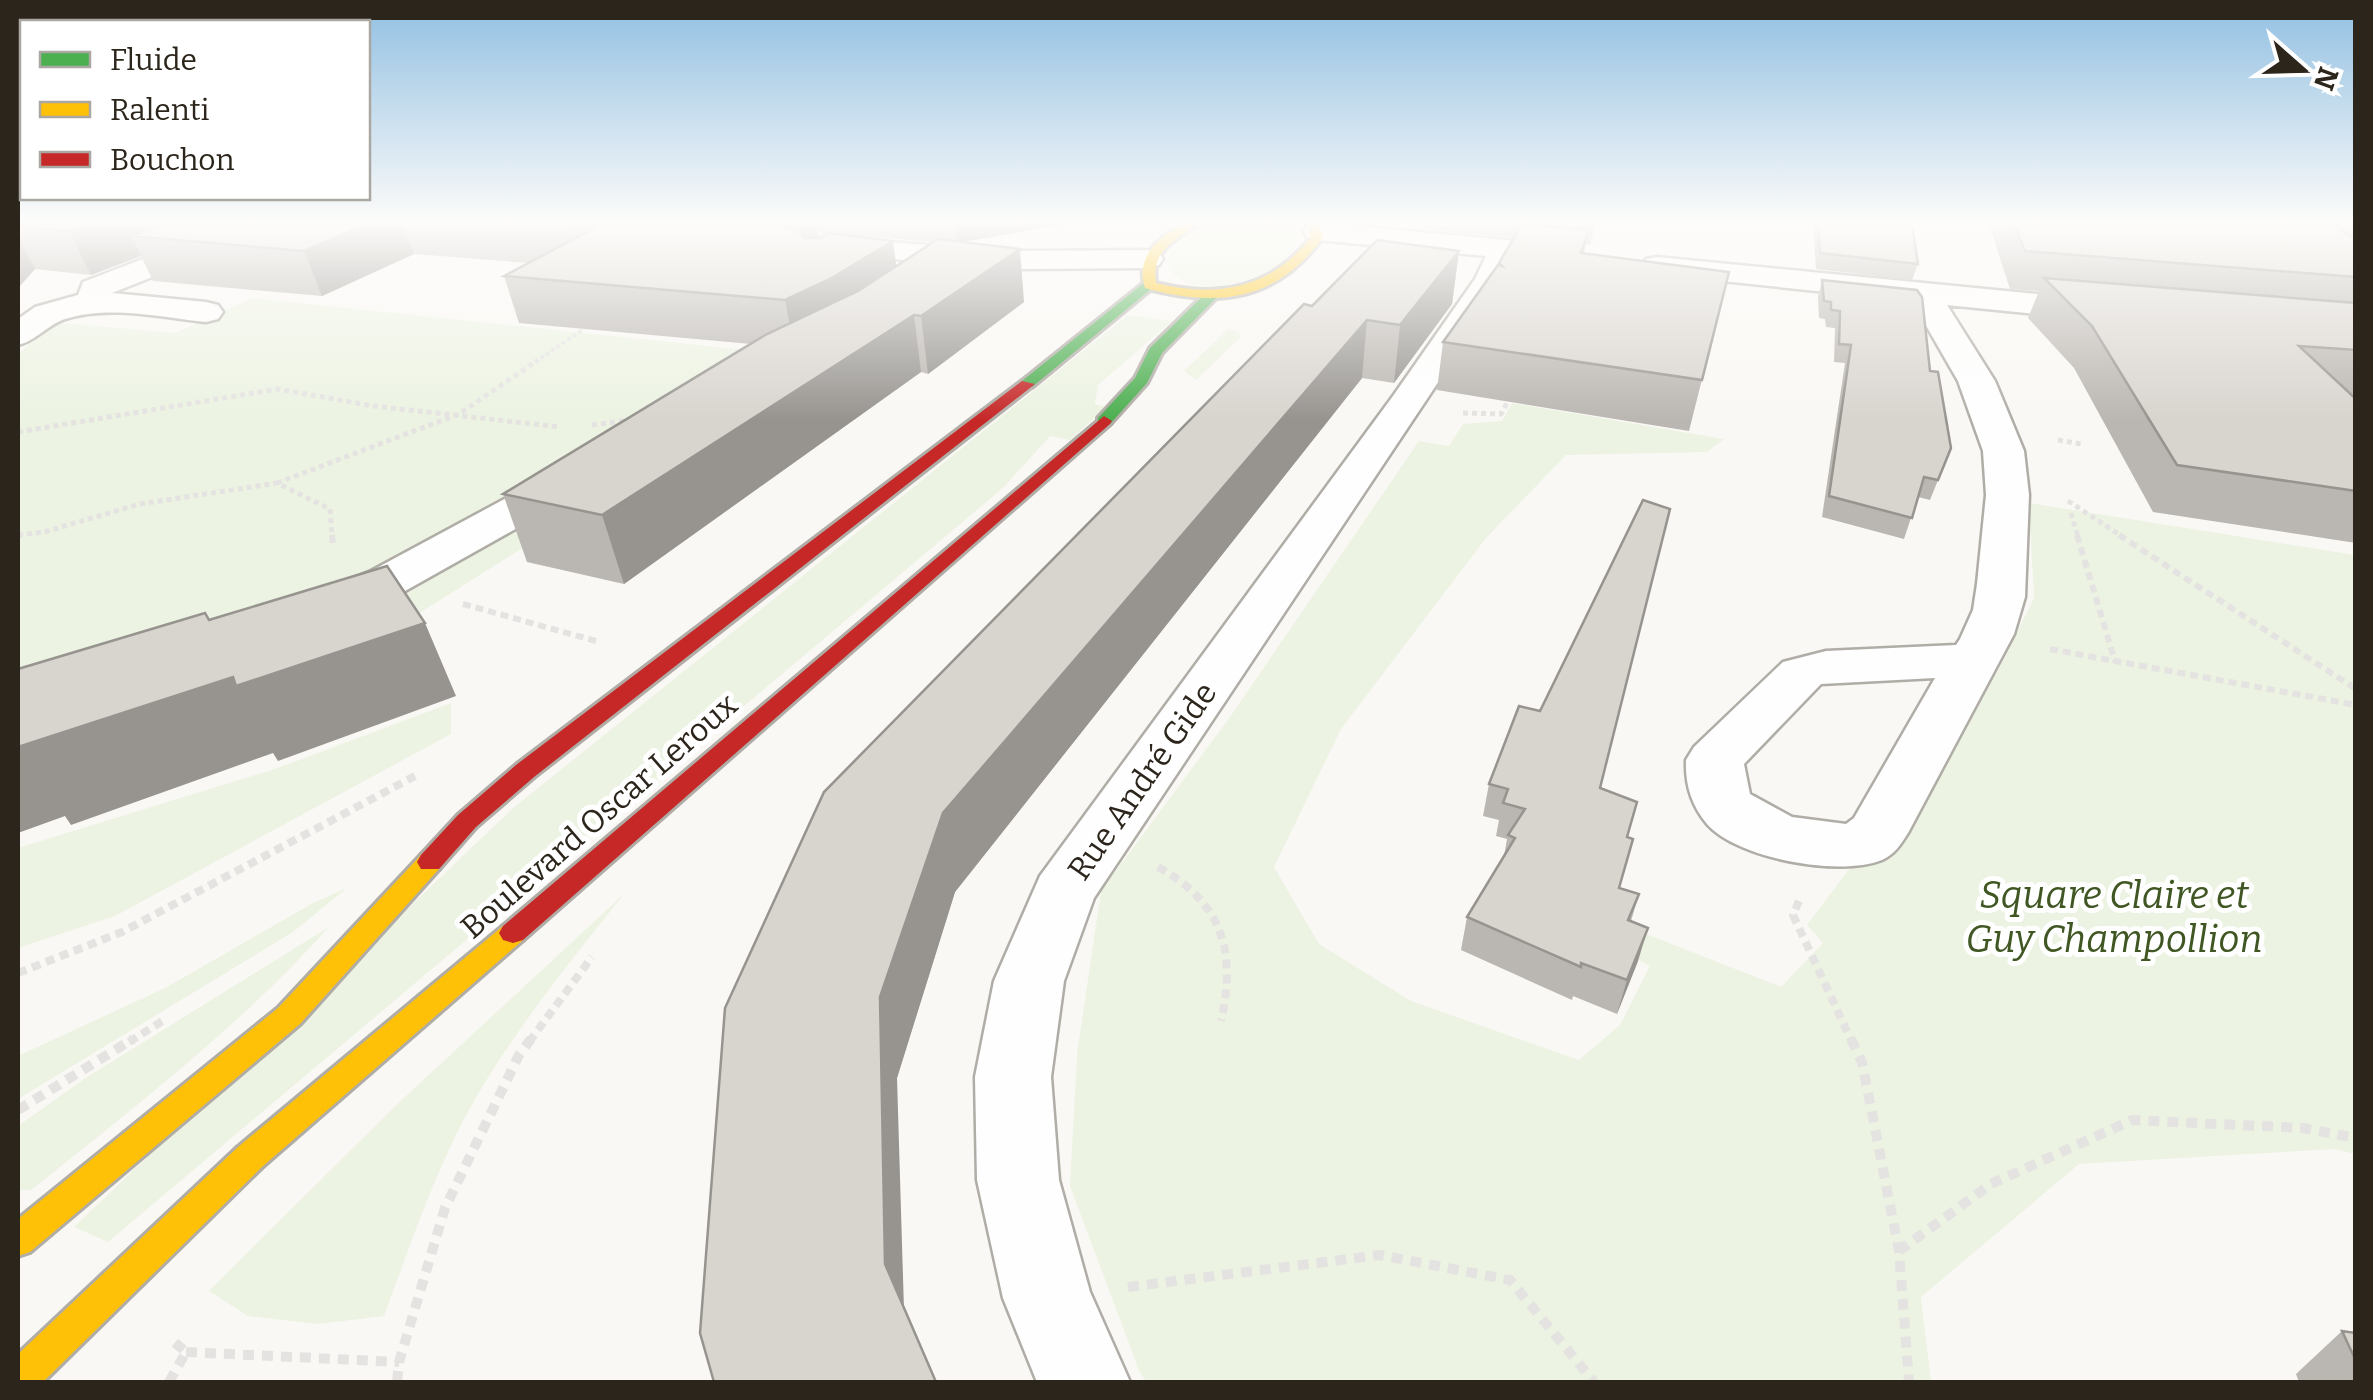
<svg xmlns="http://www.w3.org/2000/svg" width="2373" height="1400" font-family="Bitter,serif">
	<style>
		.green { fill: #ecf3e2 }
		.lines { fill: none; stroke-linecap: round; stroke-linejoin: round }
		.street-casing { stroke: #b0aca6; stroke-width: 5 }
		.fast-casing { stroke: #b0aca6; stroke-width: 6 }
		.slow-casing { stroke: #b0aca6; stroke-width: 6 }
		.jam-casing { stroke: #b0aca6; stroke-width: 6 }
		.path-far4 { stroke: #e4e3e1; stroke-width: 4; stroke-dasharray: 4 2.5; stroke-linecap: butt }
		.path-far3 { stroke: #e4e3e1; stroke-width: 5; stroke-dasharray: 5 4; stroke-linecap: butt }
		.path-far2 { stroke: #e4e3e1; stroke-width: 6; stroke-dasharray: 8 5; stroke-linecap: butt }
		.path-far1 { stroke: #e4e3e1; stroke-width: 8; stroke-dasharray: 9 6; stroke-linecap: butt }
		.path { stroke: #e4e3e1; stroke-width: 10; stroke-dasharray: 11 8; stroke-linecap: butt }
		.street { fill: #fefefe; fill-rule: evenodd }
		.fast { fill: #4caf50; fill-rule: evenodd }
		.slow { fill: #ffc107; fill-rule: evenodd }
		.jam { fill: #c62828; fill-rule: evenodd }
		.wall { fill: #bab6b1; fill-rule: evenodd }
		.shaded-wall { fill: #979490 }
		.building { fill: #d8d4ce; stroke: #979490; stroke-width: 2.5 }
		.labels { text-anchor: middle; stroke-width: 10; stroke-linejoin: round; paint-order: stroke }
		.street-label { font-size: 32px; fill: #2c251b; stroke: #fff }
		.near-park-label { font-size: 38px; font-style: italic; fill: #405723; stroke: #fff }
	</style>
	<rect width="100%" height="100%" fill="#faf8f5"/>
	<path class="green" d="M1216,224H1292L1301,236C1290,278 1186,310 1166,263C1174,240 1194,232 1216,224Z
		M252,298L794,355L806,370L402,624L18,733V355L50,322L175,333Z
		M1128,315L1172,321L1098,385L1095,404L1107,407L1070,440L1050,436L1004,487L108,1242L74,1227L512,809Z
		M1228,329L1238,331L1241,337L1196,380L1184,371Z
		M1512,403L1724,439L1707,452L1566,455L1486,538L1341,729L1274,867L1319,944L1411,1001L1579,1060L1620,1025L1650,966L1629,955L1641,932L1781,987L1823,943L1807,925L1998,671L2034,598L2029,503L2355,555V1154L2335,1149L2079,1164L1921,1297L1931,1382H1147L1140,1373L1070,1186L1077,1054L1101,891L1230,717L1419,441L1449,446L1463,424L1502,421Z
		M451,703V734L115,916L18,948V848L275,769Z
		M347,888L293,932L18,1099V1056L167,987L313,903Z
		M625,893C575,955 526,1016 484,1084C440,1156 413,1238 384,1316L318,1324L248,1316L209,1291L392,1109Z
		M329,927C240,1026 134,1108 31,1190H18V1126L84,1079Z"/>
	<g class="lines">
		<g class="street-casing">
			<path id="street" d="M234,224H274L270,230L112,293L206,302L218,305L223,312L218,319L206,322C159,317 110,305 65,319C47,325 36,341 18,345V319L35,307L78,295L83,282Z
				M1334,224L1537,243L1548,246L1552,252L1548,258L1515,259L1507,279L1094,898L1064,981L1051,1077L1059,1180L1090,1292L1130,1382H1037L1003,1298L977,1180L975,1077L994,981L1040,876L1393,396L1475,279L1486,256L1317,240L1307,237L1303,231L1311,224Z
				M822,237L1009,251L1148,250L1159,253L1163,259L1159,265L1148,268L1009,269L812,252L807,246L812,240Z
				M1657,257L2108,301L2120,304L2125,311L2120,318L2108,321L1947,305L1995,381L2024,451L2029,495L2025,597L2014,634L1908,833C1901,844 1895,854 1882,860C1840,877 1738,859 1707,824C1691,805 1685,784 1686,760L1694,747L1783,662L1826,651L1956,645L1960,639L1973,610L1977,584L1986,495L1983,451L1958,381L1912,301L1646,273L1642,266L1646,259ZM1935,678L1854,818L1846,824L1792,817L1750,794L1744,764L1821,684Z
				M577,464L592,468L598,477L592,486L405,591L344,619L326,623L308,619L301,608L308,597L371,571L562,468Z"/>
		</g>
		<g class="fast-casing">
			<path id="fast" d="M1145,282L1156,285L1032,387H1022V381Z
				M1207,292L1219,295L1162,353L1147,383L1110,424H1098V418L1135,378L1150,348Z"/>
		</g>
		<g class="slow-casing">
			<path id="slow" d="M1183,224H1198C1175,241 1151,249 1156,283C1217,299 1272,288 1311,237L1307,224H1319L1323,237C1277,301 1218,308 1145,288C1135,257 1158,238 1183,224Z
				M430,853L439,855L443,862L439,869L300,1024L30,1252L18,1256V1219L278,1008L421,855Z
				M513,923L523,926L527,933L523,940L262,1167L43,1382H18V1354L238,1147L503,926Z"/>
		</g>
		<g class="jam-casing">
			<path id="jam" d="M1022,381L1035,384L534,777L476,827L439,869H421L417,862L421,855L458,815L516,765Z
				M1104,416L1112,421L1110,424L523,940L513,943L503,940L499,933L503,926Z"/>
		</g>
		<path class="path-far4" d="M535,362L584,329"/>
		<path class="path-far3" d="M1463,413L1501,414L1510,397
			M592,425L630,420
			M18,432L278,389L373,406L560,427
			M2058,440L2081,444
			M277,483L459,414L538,360
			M2068,501L2123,537
			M2071,513L2078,537
			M18,535L44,532L140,504L277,483L330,509L332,537"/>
		<path class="path-far2" d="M18,535H22
			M332,535L333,545
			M2077,535L2115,661L2356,705
			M2119,535L2356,689
			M463,604L596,641
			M2050,649L2115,661"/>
		<path class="path-far1" d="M1158,867C1222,902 1237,951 1221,1021
			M1799,901L1793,915L1852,1042
			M18,973L122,932L415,776
			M129,1042L164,1020
			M529,1042L592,957"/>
		<path class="path" d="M1851,1039L1862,1062L1899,1251L1909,1382
			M18,1110L133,1039
			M1899,1251L1991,1184L2132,1120L2303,1128L2356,1138
			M1128,1287L1380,1255L1510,1280L1594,1382
			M186,1352L399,1362
			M169,1382L186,1352L174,1342
			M397,1382L399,1362L445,1208L519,1055L531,1039"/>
		<use href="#street" class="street"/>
		<use href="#fast" class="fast"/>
		<use href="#slow" class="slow"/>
		<use href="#jam" class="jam"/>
	</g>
	<path class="wall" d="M18,224H1067L962,242L1024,302L928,374L921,372L624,584L527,562L503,494L751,344L519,323L504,276L528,263L414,254L322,296L153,281L141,256L91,275L35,269L18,288ZM818,233H821L829,234L819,238ZM835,234L934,242L897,266Z
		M1420,224H1596L1590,245L1586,244L1584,253L1729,272L1689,431L1437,390L1443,342L1499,265L1514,238L1424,229Z
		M1813,224H1912L1918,264L1912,280L1816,269Z
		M1989,224H2356V395L2350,394L2356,399V543L2153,512L2074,368L2028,318L2039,291L2010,289Z
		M1459,251L1452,304L1394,383L1362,378L955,892L897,1078L725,1008L1312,306Z
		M1822,280L1930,371L1951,448L1930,500L1918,497L1904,539L1822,517L1845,363L1834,362L1835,328L1826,327L1825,319L1819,318L1818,297Z
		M1489,784L1600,788L1627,837L1619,888L1639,894L1631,921L1638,961L1617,1014L1573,996L1572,1000L1461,950L1467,917L1504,856L1507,839L1496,836L1499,820L1483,816Z
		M2342,1331L2356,1333V1382H2299L2296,1374Z"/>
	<path class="shaded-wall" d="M89,224H224L132,236L141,256L91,275L69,231Z
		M368,224H403L414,254L322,296L304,251Z
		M797,224H816L822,258L777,227Z
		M954,224H1067L956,243Z
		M18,237L35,269L18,288Z
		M893,241L899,286L794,347L785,300Z
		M1020,249L1024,302L928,374L921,316Z
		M1459,251L1452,304L1394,383L1400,325Z
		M914,315L921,372L624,584L602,515Z
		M1367,320L1362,378L955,892L897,1078L905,1343L885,1264L880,997L943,813Z
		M425,623L456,696L278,761L273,753L71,825L65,816L18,833V739Z
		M1648,928L1638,961L1617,1014L1627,980Z"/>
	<path class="building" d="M18,224H89L69,231L18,226Z
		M166,224H368L304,251L132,236Z
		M565,224H797L777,227L798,230L804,238H821L829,233L893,241L830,279L785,300L504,276L598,226Z
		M1522,224L1589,230L1581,253L1729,272L1702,380L1443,342L1498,265L1502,266L1499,263Z
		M1818,224H1912L1918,264L1820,253Z
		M2014,224H2332L2356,240V277L2025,251Z
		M938,239L1020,249L921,316L914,315L602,515L503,494L767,334L858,291Z
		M1377,240L1459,251L1400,325L1367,320L943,813L880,997L885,1264L936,1382H714L700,1333L725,1008L824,792L1304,304L1312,306Z
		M2044,278L2356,303V350L2299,346L2356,399V491L2177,465L2092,326Z
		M1822,280L1917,290L1922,297L1930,371L1938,372L1951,448L1938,480L1924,477L1912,518L1829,496L1851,345L1839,344L1840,311L1831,310V302L1824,301Z
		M1643,500L1670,509L1600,788L1637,802L1627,837L1633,839L1619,888L1639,894L1628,920L1648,928L1627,980L1581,963V967L1467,917L1515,838L1508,835L1525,809L1503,803L1508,789L1489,784L1519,706L1540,711Z
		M387,566L425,623L236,686L233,677L18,747V669L205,613L209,620Z
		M2342,1331L2356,1333V1361Z"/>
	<linearGradient id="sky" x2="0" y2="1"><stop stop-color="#91bfe2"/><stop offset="0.53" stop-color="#fdfcfa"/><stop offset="1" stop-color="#fdfcfa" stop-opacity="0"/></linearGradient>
	<rect width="2373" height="420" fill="url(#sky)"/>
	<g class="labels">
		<g class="street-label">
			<text transform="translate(1142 781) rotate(-55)" y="11">Rue André Gide</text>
			<text transform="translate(599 816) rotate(-41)" y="11">Boulevard Oscar Leroux</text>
		</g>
		<g class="near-park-label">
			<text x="2114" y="908">Square Claire et<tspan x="2114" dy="44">Guy Champollion</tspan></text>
		</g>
	</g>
	<rect width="2373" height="1400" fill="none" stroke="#2c251b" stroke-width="40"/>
	<rect x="20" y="20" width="350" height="180" fill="#ffffff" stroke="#aba8a4" stroke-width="2.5"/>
	<rect x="40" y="52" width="50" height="15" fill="#4caf50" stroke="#aba8a4" stroke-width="2.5"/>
	<text x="110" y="70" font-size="30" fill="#2c251b">Fluide</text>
	<rect x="40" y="102" width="50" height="15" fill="#ffc107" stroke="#aba8a4" stroke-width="2.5"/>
	<text x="110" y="120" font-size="30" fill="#2c251b">Ralenti</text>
	<rect x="40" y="152" width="50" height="15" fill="#c62828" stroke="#aba8a4" stroke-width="2.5"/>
	<text x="110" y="170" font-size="30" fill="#2c251b">Bouchon</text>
	<g transform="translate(2303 70) rotate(110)" stroke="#ffffff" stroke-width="8" paint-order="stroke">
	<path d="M0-8L18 38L0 25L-18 38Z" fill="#2c251b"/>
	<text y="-15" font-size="28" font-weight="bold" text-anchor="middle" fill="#2c251b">N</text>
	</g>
</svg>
